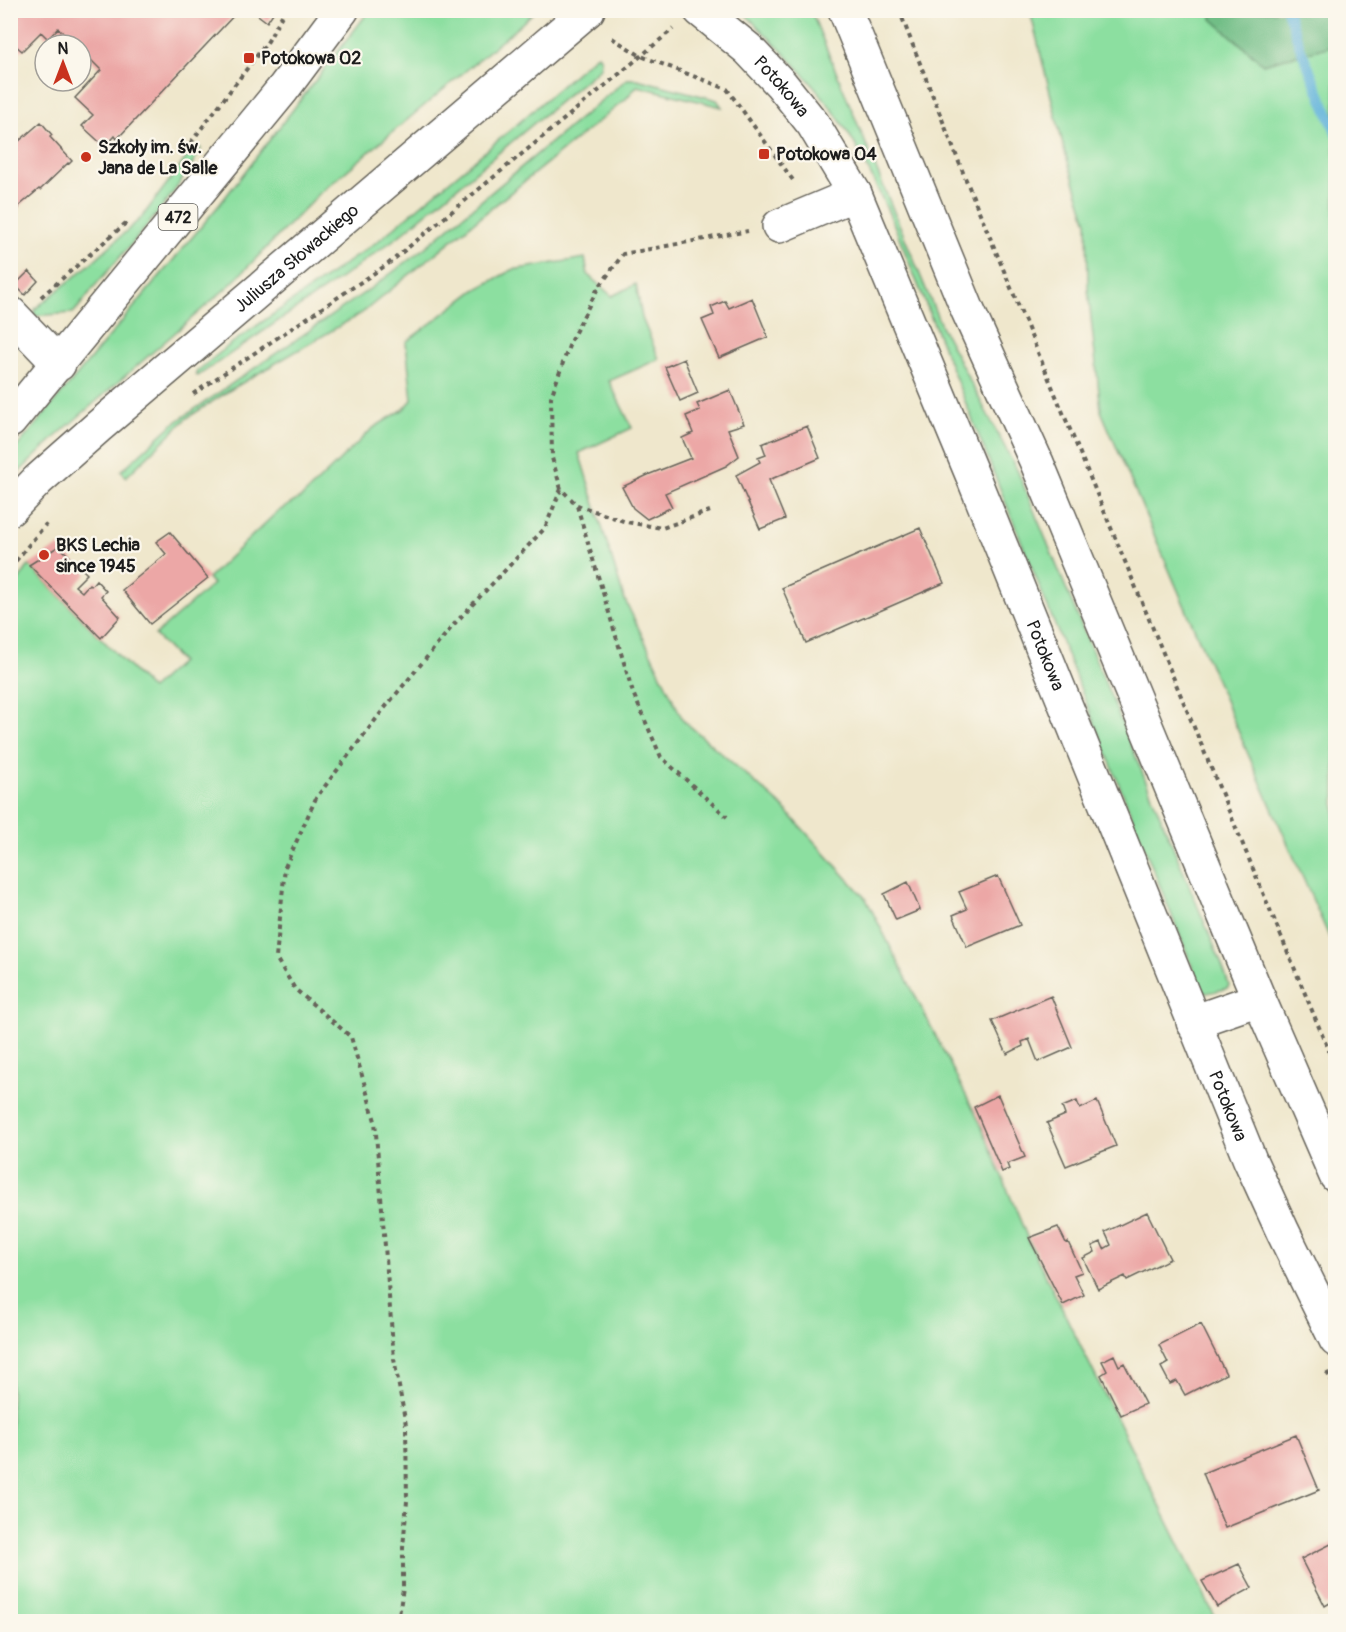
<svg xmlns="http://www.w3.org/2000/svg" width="1346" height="1632" font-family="Pangolin,sans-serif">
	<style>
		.green { fill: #8cdfa0; stroke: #547e5e; stroke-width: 1.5 }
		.forest { fill: #71be86; stroke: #466d51; stroke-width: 1.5 }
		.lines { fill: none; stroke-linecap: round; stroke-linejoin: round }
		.stream { stroke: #5fb2da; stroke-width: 10 }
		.building { fill: #eca7a6 }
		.minor-casing { stroke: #66635a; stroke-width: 36 }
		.major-casing { stroke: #66635a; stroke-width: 36 }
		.path { stroke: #66635a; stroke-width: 4; stroke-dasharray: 4.5 4.5; stroke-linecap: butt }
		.minor { stroke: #fff; stroke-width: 33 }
		.major { stroke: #fff; stroke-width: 33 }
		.poi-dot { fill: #c8321e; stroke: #fbf7ec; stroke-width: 2 }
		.labels { text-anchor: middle; stroke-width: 4.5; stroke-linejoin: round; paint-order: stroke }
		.shield { fill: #fbf7ec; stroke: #5f5e5a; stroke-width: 1.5 }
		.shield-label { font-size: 16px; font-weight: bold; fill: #1c1c1c }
		.poi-label { font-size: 18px; font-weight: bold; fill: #1c1c1c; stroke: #fbf7ec; text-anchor: start }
		.street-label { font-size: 18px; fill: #1c1c1c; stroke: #fbf7ec }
	</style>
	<rect width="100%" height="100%" fill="#fbf7ec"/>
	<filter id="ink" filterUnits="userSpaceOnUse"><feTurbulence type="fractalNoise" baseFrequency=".0167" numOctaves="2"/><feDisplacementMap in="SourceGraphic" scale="12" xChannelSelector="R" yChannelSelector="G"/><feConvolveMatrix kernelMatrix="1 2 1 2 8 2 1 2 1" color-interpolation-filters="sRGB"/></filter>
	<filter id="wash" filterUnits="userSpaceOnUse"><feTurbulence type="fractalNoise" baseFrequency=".008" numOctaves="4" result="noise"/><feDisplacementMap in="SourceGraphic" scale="24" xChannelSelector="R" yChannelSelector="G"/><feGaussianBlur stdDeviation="1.35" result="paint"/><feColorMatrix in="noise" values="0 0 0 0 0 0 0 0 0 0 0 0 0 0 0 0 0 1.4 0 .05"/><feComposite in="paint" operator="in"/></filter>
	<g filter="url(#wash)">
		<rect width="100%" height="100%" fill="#efe7cc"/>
		<path class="green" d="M369,11H535L519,26L319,194L230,285L54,438L11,480V454L220,204Z
			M742,11H811L942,328L1018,472L1222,965L1229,985L1228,988C1226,989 1208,993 1207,993C1203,993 1203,991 1201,988L892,220C877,188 863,155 843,125C815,82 778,47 742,11Z
			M1030,11H1213V19L1263,64L1335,45V950L1248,754L1101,411L1088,290L1087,222L1064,149Z
			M598,55L601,59L600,68L399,236L338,280L198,376L196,375V372L232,343L378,241L514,127L594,57Z
			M627,79H637L717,100L722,107L637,86L626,99L362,313L230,390L187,418L126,477L121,471L173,424L377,284L422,250Z
			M196,145L201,149C174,198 136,239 99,281C90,291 83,303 73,313L34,316L35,309L89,265L142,217Z
			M585,258L588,275L612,296L636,284L642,318L659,359L609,381L632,428L579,453L624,598L683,720L782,806L866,899L980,1123L1030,1244L1217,1621L11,1622V592L29,565L151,689L181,662L155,635L213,584L208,578L277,512L302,497L373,428L404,409L412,400L406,342L475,290L512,270Z"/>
		<path class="forest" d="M1213,11H1335V45L1263,64L1212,19Z"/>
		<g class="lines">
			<path class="stream" d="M1287,10L1300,47L1336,132"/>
		</g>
		<g id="blocks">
			<path class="building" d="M10,10H239L117,139L115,136L105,147L82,126L93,115L75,98L101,70L81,50V45H76L58,28L48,39L41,32L22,51L15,45L10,50Z
				M255,10H275L267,22L254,12Z
				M41,122L52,135L50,137L72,161L69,164L68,163L40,190L39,189L18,207L19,208L13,214H10V149Z
				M29,271L38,281L25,295L15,285Z
				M752,298L768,337L719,358L702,320L714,315L711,307L725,301L729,308Z
				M684,359L698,393L680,401L665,367Z
				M730,390L744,424L728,429L739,456L726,466L665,493L672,507L647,519L633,508L622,487L650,474L691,458L682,438L693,433L686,416L700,410L697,404Z
				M807,426L820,458L769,480L785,519L760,529L736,475L760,462L758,458L766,455L762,444Z
				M920,528L944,583L806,643L782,588Z
				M170,532L208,578L150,624L122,590L166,554L156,542Z
				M59,546L87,574L75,586L82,592L89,584L91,586L96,580L106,591L101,596L120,617L101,638L29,565Z
				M998,876L1020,925L967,947L953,915L967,909L959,892Z
				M908,882L920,910L896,920L884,894Z
				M1051,996L1072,1047L1038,1062L1029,1039L1022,1042L1023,1046L1007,1054L992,1021Z
				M998,1095L1025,1157L1007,1164L1009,1169L1002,1172L974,1107Z
				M1077,1101L1080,1109L1097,1101L1116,1146L1066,1166L1047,1123L1065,1115L1062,1107Z
				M1147,1212L1170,1259L1127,1280L1125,1276L1098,1289L1083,1258L1095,1252L1092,1246L1101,1242L1104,1249L1111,1245L1105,1232Z
				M1058,1227L1066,1243L1068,1242L1082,1272L1074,1275L1084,1295L1063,1305L1029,1238Z
				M1201,1324L1226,1374L1185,1395L1177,1381L1170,1384L1161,1367L1168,1363L1159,1345Z
				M1114,1355L1119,1366L1124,1363L1145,1404L1121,1415L1101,1375L1107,1371L1102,1361Z
				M1296,1435L1319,1490L1225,1528L1203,1473Z
				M1335,1540V1600L1325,1606L1301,1559L1333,1543V1541Z
				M1239,1564L1252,1588L1217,1607L1202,1581Z"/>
		</g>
	</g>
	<g filter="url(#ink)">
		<use href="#blocks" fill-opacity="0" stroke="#66635a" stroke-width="1.5"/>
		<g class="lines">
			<g class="minor-casing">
				<path id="minor" d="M779,226L855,194
					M10,313L59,364"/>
			</g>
			<g class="major-casing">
				<g id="major">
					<path id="s1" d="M700,10L748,49L781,84L813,124L855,194L973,477L1250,1160L1283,1232L1336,1340"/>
					<path d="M845,10L968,311L1037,463L1259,999L1336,1176"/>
					<path d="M10,421L283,89L342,10"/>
					<path id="s2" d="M10,509L38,480L98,427L588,10"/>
					<path d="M1193,1022L1259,999"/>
				</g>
			</g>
			<path class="path" d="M899,10L964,175L1336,1068
				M612,38L641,56L727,89L795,183
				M185,150L268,41L285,10
				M41,297L126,223
				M193,394L388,264L641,56L673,29
				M577,506L633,693L661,757L727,817
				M710,511L662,528L626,522L577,505L561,489L552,458L551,397L571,340L597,290L623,254L748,231
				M10,568L46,524
				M1327,1372L1336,1390
				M398,1622L403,1588V1548L407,1501L406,1425L394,1359L375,1121L351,1037L295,989L276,958L285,867L316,798L383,710L456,622L545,528L561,489"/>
			<use href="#minor" class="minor"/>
			<use href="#major" class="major"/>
		</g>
	</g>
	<g class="poi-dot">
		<rect x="243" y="52" width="12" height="12" rx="3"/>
		<rect x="758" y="148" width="12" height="12" rx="3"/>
		<circle cx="86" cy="157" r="6"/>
		<circle cx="44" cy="555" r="6"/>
	</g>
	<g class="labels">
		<rect class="shield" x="158.5" y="204" width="39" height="26" rx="4.5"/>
		<g class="shield-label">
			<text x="178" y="223">472</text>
		</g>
		<g class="poi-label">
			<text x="261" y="64">Potokowa 02</text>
			<text x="98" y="153">Szkoły im. św.<tspan x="98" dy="21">Jana de La Salle</tspan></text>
			<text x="776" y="160">Potokowa 04</text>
			<text x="56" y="551">BKS Lechia<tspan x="56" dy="21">since 1945</tspan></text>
		</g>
		<g class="street-label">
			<text dy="6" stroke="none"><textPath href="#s1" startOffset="112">Potokowa</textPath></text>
			<text dy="6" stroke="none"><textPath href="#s2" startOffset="381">Juliusza Słowackiego</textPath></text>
			<text dy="6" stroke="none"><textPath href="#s1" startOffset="742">Potokowa</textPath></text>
			<text dy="6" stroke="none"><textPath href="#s1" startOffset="1228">Potokowa</textPath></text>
		</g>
	</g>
	<rect width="1346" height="1632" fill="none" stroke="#fbf7ec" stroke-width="36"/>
	<g transform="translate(63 63)"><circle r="28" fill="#fbf7ec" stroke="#a29f99" stroke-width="1.5"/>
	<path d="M0-4.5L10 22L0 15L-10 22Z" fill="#c8321e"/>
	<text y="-9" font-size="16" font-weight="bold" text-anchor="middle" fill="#1c1c1c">N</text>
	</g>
</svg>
